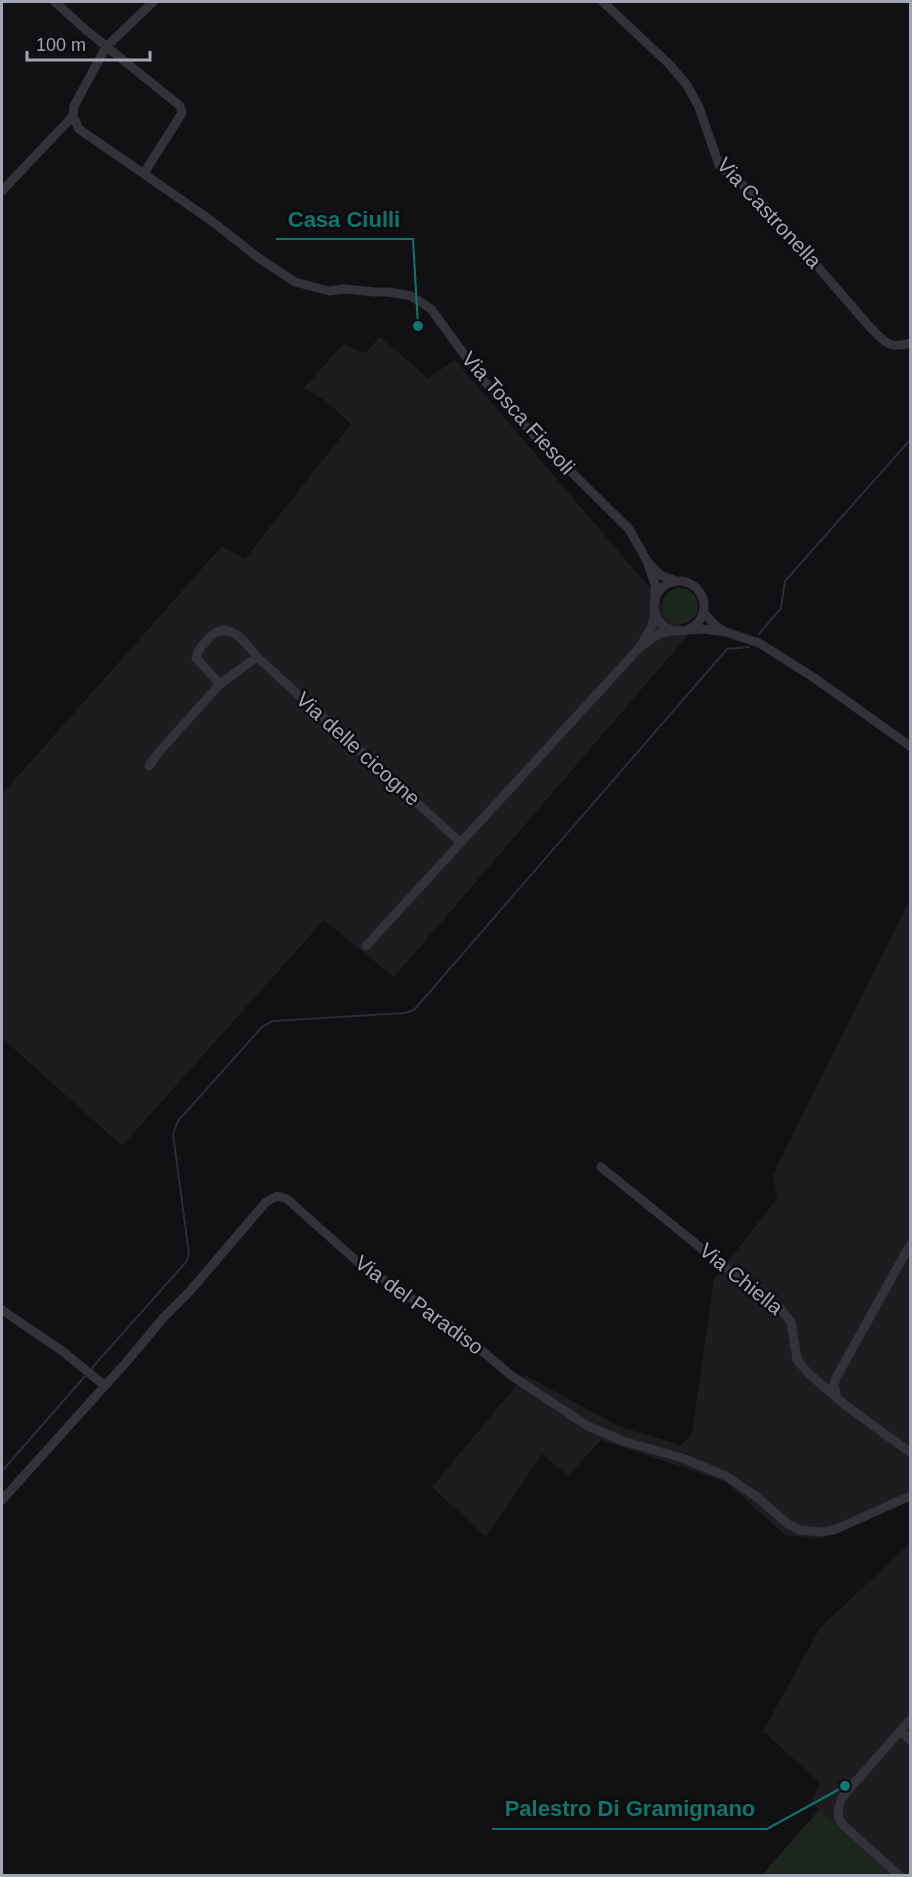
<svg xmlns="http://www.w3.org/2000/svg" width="912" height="1877" font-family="Helvetica,sans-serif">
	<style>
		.built { fill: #1d1d20 }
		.green { fill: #1d251f }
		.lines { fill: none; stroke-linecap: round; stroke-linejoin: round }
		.stream { stroke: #282e36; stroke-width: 2 }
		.minor { stroke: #323238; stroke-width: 9 }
		.labels { text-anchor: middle; stroke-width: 5; stroke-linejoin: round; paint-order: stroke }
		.street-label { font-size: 21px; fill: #a2a5b3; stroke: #0c0c0e }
		.leader { fill: none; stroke: #0f766e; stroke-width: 2 }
		.callout-dot { fill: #0f766e; stroke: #0c0c0e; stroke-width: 2 }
		.callout-label { font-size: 22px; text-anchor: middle; font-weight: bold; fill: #0f766e; stroke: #0c0c0e; stroke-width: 5; stroke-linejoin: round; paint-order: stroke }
	</style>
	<rect width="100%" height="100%" fill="#111113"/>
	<path class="built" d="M380,337L428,378L455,360L689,634L394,977L324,920L122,1146L2,1038V794L222,546L245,559L351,424L326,401L304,388L343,344L365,353Z
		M910,899V1501L819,1539L785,1535L726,1482L601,1440L568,1476L542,1454L486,1537L432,1487L525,1375L618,1426L681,1445L692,1433L714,1279L777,1199L773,1175Z
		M910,1543V1875H892L811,1803L820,1783L763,1731L820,1628Z"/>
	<path class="green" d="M662 606a18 18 0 1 1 36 0a18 18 0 1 1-36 0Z
		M819,1810L892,1875H762Z"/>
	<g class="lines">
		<path class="stream" d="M759,634L781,608L785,581L910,440
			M90,1370L186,1262L189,1254L173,1134L178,1121L262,1027L273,1021L405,1013L414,1010L727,649L749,647
			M2,1471L86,1375"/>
		<path class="minor" d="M55,2L86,30L180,106L182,113L144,173
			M603,2L669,64L687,85L699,107L719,165L731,177L753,192L869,326C884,341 889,350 910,343
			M73,116L79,129L209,219L260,259L295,282L329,291L344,289L375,292H389L411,296L431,309L483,380L537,438L629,529L647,561
			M2,191L73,116L74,106L106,47L153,2
			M654 606a25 25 0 1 1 50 0a25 25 0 1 1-50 0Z
			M655,598V584L647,561L660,575L676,581
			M655,612L652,626L640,647L660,633L673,631
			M703,612L716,626L724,631
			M685,630L703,629L726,632L759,643L813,677L910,746
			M220,684L196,658C198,649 204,643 210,637C228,619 245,641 257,657L460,842
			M149,766L158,753L220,684L257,657
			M366,946L640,647
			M601,1167L717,1261L779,1307L791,1322L797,1359L807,1372L845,1405L910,1452
			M2,1310L61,1350L104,1385
			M837,1398L834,1385L836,1378L910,1245
			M2,1500L129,1359L164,1317L190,1291L266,1202L277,1196L287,1199L359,1263L456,1329L512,1376L588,1426L623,1441L682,1458L726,1476L758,1498L788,1524L799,1530L821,1532L834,1530L910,1496
			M901,1731L910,1740
			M900,1876L844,1826C835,1816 838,1807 843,1796L910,1720"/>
	</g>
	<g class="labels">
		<g class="street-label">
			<text transform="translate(769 213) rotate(47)" y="7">Via Castronella</text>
			<text transform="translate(518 413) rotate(48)" y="7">Via Tosca Fiesoli</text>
			<text transform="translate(358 749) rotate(42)" y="7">Via delle cicogne</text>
			<text transform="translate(741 1279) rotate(39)" y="7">Via Chiella</text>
			<text transform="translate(419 1305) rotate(36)" y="7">Via del Paradiso</text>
		</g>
	</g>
	<path class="leader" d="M418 326L413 239H276M845 1786L767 1829H492"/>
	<g class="callout-dot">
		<circle cx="418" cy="326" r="6"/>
		<circle cx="845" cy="1786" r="6"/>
	</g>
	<g class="callout-label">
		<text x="344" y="227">Casa Ciulli</text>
		<text x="630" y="1816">Palestro Di Gramignano</text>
	</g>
	<rect width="912" height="1877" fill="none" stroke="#a2a5b3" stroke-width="6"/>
	<path d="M27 51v9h123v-9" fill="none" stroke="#a2a5b3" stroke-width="3"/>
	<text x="36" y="51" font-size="18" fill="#a2a5b3" stroke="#0c0c0e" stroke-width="4.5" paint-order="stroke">100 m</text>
</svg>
